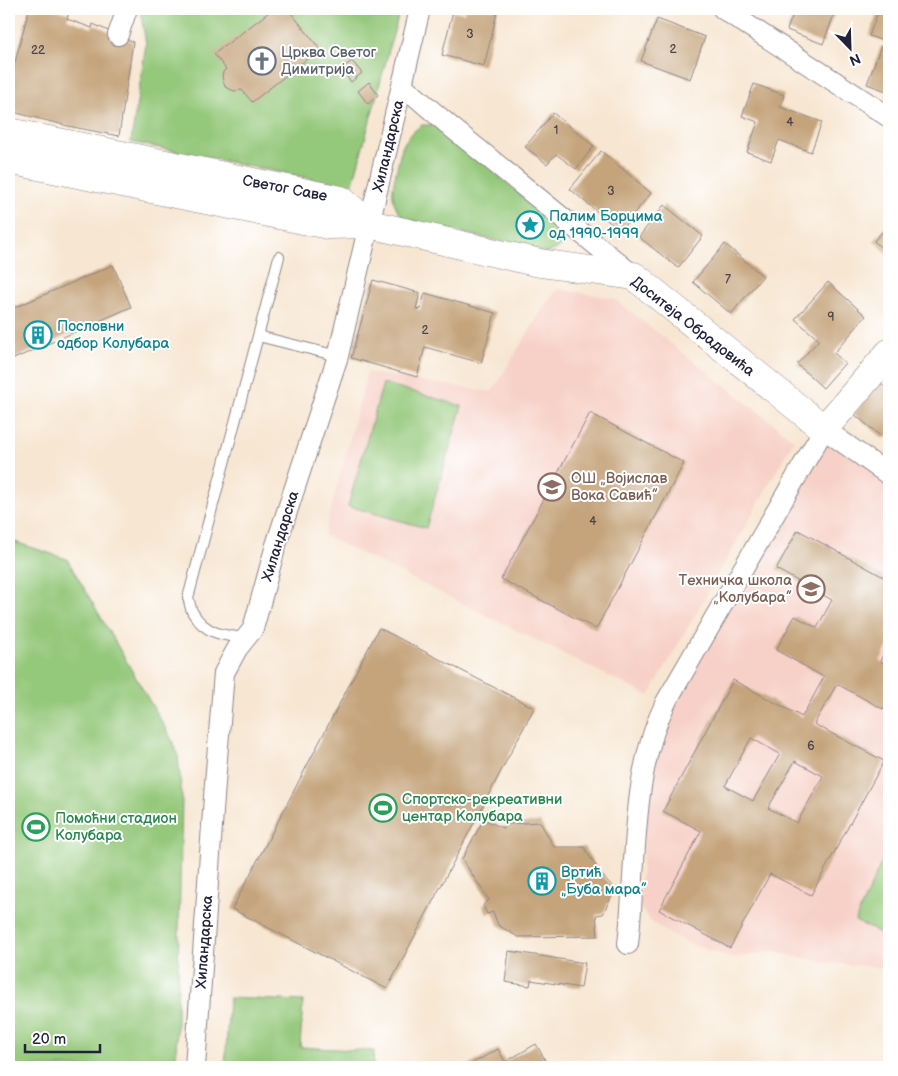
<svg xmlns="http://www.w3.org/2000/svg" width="898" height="1076" font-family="'Balsamiq Sans',sans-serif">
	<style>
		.built { fill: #f7d1c7 }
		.green { fill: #94c87a; stroke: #5b755a }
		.building { fill: #c5a47b; fill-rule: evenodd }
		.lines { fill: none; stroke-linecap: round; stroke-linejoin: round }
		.lane-casing { stroke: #8c8486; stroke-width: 12 }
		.street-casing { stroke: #8c8486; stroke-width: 22 }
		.secondary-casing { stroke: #8c8486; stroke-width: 29 }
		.lane { stroke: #fff; stroke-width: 10 }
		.street { stroke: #fff; stroke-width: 20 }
		.secondary { stroke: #fff; stroke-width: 28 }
		.labels { text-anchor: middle; stroke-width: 4; stroke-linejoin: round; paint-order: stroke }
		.number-label { font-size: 12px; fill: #4b424b }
		.worship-label { font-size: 15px; fill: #5b616d; stroke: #fff; text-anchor: start }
		.street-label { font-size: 15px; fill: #22223b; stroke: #fff }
		.culture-label { font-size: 15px; fill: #0d838f; stroke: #fff; text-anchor: start }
		.education-label { font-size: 15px; fill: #785e54; stroke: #fff; text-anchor: start }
		.leisure-label { font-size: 15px; fill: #27864d; stroke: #fff; text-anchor: start }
	</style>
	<rect width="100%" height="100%" fill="#fff"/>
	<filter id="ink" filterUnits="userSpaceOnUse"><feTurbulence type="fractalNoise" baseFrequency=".02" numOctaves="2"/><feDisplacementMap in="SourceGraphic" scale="10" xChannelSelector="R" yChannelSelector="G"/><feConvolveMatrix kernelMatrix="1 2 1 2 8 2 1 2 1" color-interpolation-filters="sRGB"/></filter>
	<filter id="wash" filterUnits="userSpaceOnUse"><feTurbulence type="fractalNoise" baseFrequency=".0096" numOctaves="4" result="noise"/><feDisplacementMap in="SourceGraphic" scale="20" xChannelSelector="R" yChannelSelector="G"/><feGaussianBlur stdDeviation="1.12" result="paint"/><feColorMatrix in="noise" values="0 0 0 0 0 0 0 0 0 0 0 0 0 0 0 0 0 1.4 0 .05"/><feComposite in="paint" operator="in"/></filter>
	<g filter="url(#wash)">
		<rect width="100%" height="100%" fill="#f7e6d1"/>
		<path class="built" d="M558,289L613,298L794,440L649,696L324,535L367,373L492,392L545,305Z
			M824,429L889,475V968L830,963L773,952L731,958L693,945L668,933L651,922L639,906L652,740Z"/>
		<path class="green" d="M140,9H400L352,187L131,142L146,44Z
			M422,125H432L440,127L560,228C566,244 562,248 547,253L405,219C387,201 393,186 398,164C400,157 401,148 405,142C409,135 415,130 422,125Z
			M383,383L462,406L426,528L348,506Z
			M9,540L67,559L171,738L178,756L182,798L176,1063L174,1067H9Z
			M889,846V937L855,921Z
			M229,998L303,1001L300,1047L374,1051L373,1067H225Z"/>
		<g id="blocks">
			<path class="building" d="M29,9H51L69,13L67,19L92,28L93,24L133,42L119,136L68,126L9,111V85Z
				M273,9H288L320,49L252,102L242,90L234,91L225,87L222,77L223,72L226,69L214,54Z
				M465,9H498L484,66L442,55L453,11L464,13Z
				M795,9H836L823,44L787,30Z
				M879,9H889V43L869,36Z
				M657,19L705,37L690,79L641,61Z
				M889,45V92L867,84L881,46L888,49Z
				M352,61L362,73L351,82L341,69Z
				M369,82L378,95L368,104L358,91Z
				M754,84L784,95L780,107L822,122L811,152L779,140L771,161L747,152L758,122L742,116Z
				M553,113L594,146L576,169L556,154L547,164L525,147Z
				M601,151L651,193L620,231L570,189Z
				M664,205L703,236L678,268L639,237Z
				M889,224V255L874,241Z
				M725,244L763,276L731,314L693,282Z
				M113,265L131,307L9,361V310Z
				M373,280L420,293L416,309L420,310L425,293L495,313L481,363L425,347L417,377L351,358Z
				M828,282L866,316L834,353L845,363L823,388L797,364L819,340L795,319Z
				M880,383L889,391V433L884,439L854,414Z
				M590,413L684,463L596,629L501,579Z
				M798,530L889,580V644L880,661L889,666V698L883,709L837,684L814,724L884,761L811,895L770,874L730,948L659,910L701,831L663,811L733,680L802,717L824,677L776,650L795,616L817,628L832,600L776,569ZM751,738L780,754L753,801L725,786ZM795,761L823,776L797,823L768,808Z
				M379,628L534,708L387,989L232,909Z
				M484,819L502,828L508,824L540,822L554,847H584L600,873L615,889L603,914L596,915L598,936L518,937L498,925L493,912L487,914L483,905L489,900L462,859Z
				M509,951L585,963L581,988L531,980L530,986L505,982Z
				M536,1044L549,1067H466L498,1049L505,1062Z"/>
		</g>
	</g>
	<g filter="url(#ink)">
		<use href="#blocks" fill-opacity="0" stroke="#8c8486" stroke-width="1"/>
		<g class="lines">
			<g class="lane-casing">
				<path id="lane" d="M258,336L279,257
					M246,638C225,636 205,634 193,613C190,609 190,602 188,598L258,336L338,356"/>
			</g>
			<g class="street-casing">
				<path id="street" d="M723,9L889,117
					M118,35L127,9
					M402,85L451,127L634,276
					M628,944C637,865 630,775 666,702L824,429L889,475
					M195,1067L215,783L224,673L237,649L253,629L276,545L338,356L420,9"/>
			</g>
			<g class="secondary-casing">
				<path id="secondary" d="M9,132L341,200L369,224
					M9,160L328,225L369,224L540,263L634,276L824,429L889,353"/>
			</g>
			<use href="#lane" class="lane"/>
			<use href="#street" class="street"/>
			<use href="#secondary" class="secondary"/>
		</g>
	</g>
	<defs>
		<g id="church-ring" transform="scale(1.4375)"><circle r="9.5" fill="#fff" stroke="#6b7280" stroke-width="1.5"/><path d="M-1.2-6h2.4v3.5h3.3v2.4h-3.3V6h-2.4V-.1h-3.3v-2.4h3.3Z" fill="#6b7280"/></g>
		<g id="sight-ring" transform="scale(1.4375)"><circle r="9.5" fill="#fff" stroke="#0f9aa8" stroke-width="1.5"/><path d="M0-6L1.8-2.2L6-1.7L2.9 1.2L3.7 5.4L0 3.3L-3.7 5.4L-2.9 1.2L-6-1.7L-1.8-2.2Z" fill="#0f9aa8"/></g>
		<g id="building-ring" transform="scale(1.4375)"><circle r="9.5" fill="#fff" stroke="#0f9aa8" stroke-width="1.5"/><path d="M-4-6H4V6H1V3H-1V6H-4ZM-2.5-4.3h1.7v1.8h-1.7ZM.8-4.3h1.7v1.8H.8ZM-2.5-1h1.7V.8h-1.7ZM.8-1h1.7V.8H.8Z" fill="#0f9aa8"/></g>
		<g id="school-ring" transform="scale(1.4375)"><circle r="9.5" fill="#fff" stroke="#8d6e63" stroke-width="1.5"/><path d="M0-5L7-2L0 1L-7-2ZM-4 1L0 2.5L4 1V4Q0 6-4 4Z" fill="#8d6e63"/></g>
		<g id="stadium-ring" transform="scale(1.4375)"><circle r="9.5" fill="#fff" stroke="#2e9e5b" stroke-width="1.5"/><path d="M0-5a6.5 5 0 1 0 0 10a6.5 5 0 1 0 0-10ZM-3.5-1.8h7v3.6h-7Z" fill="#2e9e5b"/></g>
	</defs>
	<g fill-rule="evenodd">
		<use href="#church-ring" x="262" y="61"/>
		<use href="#sight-ring" x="530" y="225"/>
		<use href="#building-ring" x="38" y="335"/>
		<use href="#school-ring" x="552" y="487"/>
		<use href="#school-ring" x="811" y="589"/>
		<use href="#stadium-ring" x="383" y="808"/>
		<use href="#stadium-ring" x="36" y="827"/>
		<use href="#building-ring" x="542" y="881"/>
	</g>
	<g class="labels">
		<g class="number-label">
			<text x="470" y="38">3</text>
			<text x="673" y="53">2</text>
			<text x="38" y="54">22</text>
			<text x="790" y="126">4</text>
			<text x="556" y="134">1</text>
			<text x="611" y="195">3</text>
			<text x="728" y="283">7</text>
			<text x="831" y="321">9</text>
			<text x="425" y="334">2</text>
			<text x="593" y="525">4</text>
			<text x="811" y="750">6</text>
		</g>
		<g class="worship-label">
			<text x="281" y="57">Црква Светог<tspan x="281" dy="17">Димитрија</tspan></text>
		</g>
		<g class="street-label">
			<text transform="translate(388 146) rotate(-77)" y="5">Хиландарска</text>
			<text transform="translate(285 188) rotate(11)" y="5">Светог Саве</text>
			<text transform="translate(693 326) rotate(38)" y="5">Доситеја Обрадовића</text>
			<text transform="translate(280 536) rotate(-73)" y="5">Хиландарска</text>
			<text transform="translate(204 942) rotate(-86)" y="5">Хиландарска</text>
		</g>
		<g class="culture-label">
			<text x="549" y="221">Палим Борцима<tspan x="549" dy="17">од 1990-1999</tspan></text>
			<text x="57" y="331">Пословни<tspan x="57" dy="17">одбор Колубара</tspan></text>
			<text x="561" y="877">Вртић<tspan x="561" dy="17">„Буба мара”</tspan></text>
		</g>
		<g class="education-label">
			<text x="571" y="483">ОШ „Војислав<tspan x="571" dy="17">Вока Савић”</tspan></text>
			<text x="792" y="585" text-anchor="end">Техничка школа<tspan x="792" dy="17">„Колубара”</tspan></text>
		</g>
		<g class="leisure-label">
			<text x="402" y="804">Спортско-рекреативни<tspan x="402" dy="17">центар Колубара</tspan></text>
			<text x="55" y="823">Помоћни стадион<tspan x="55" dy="17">Колубара</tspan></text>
		</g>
	</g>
	<rect width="898" height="1076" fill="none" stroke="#fff" stroke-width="30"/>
	<g transform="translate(850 48) rotate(157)" stroke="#ffffff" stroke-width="4" paint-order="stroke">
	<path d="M0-4L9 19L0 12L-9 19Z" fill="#22223b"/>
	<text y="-8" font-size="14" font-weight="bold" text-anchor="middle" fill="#22223b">N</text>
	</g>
	<path d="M25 1044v8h75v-8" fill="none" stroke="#22223b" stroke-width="2.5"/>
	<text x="32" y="1044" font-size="15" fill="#22223b" stroke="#ffffff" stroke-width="4" paint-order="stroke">20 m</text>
</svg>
